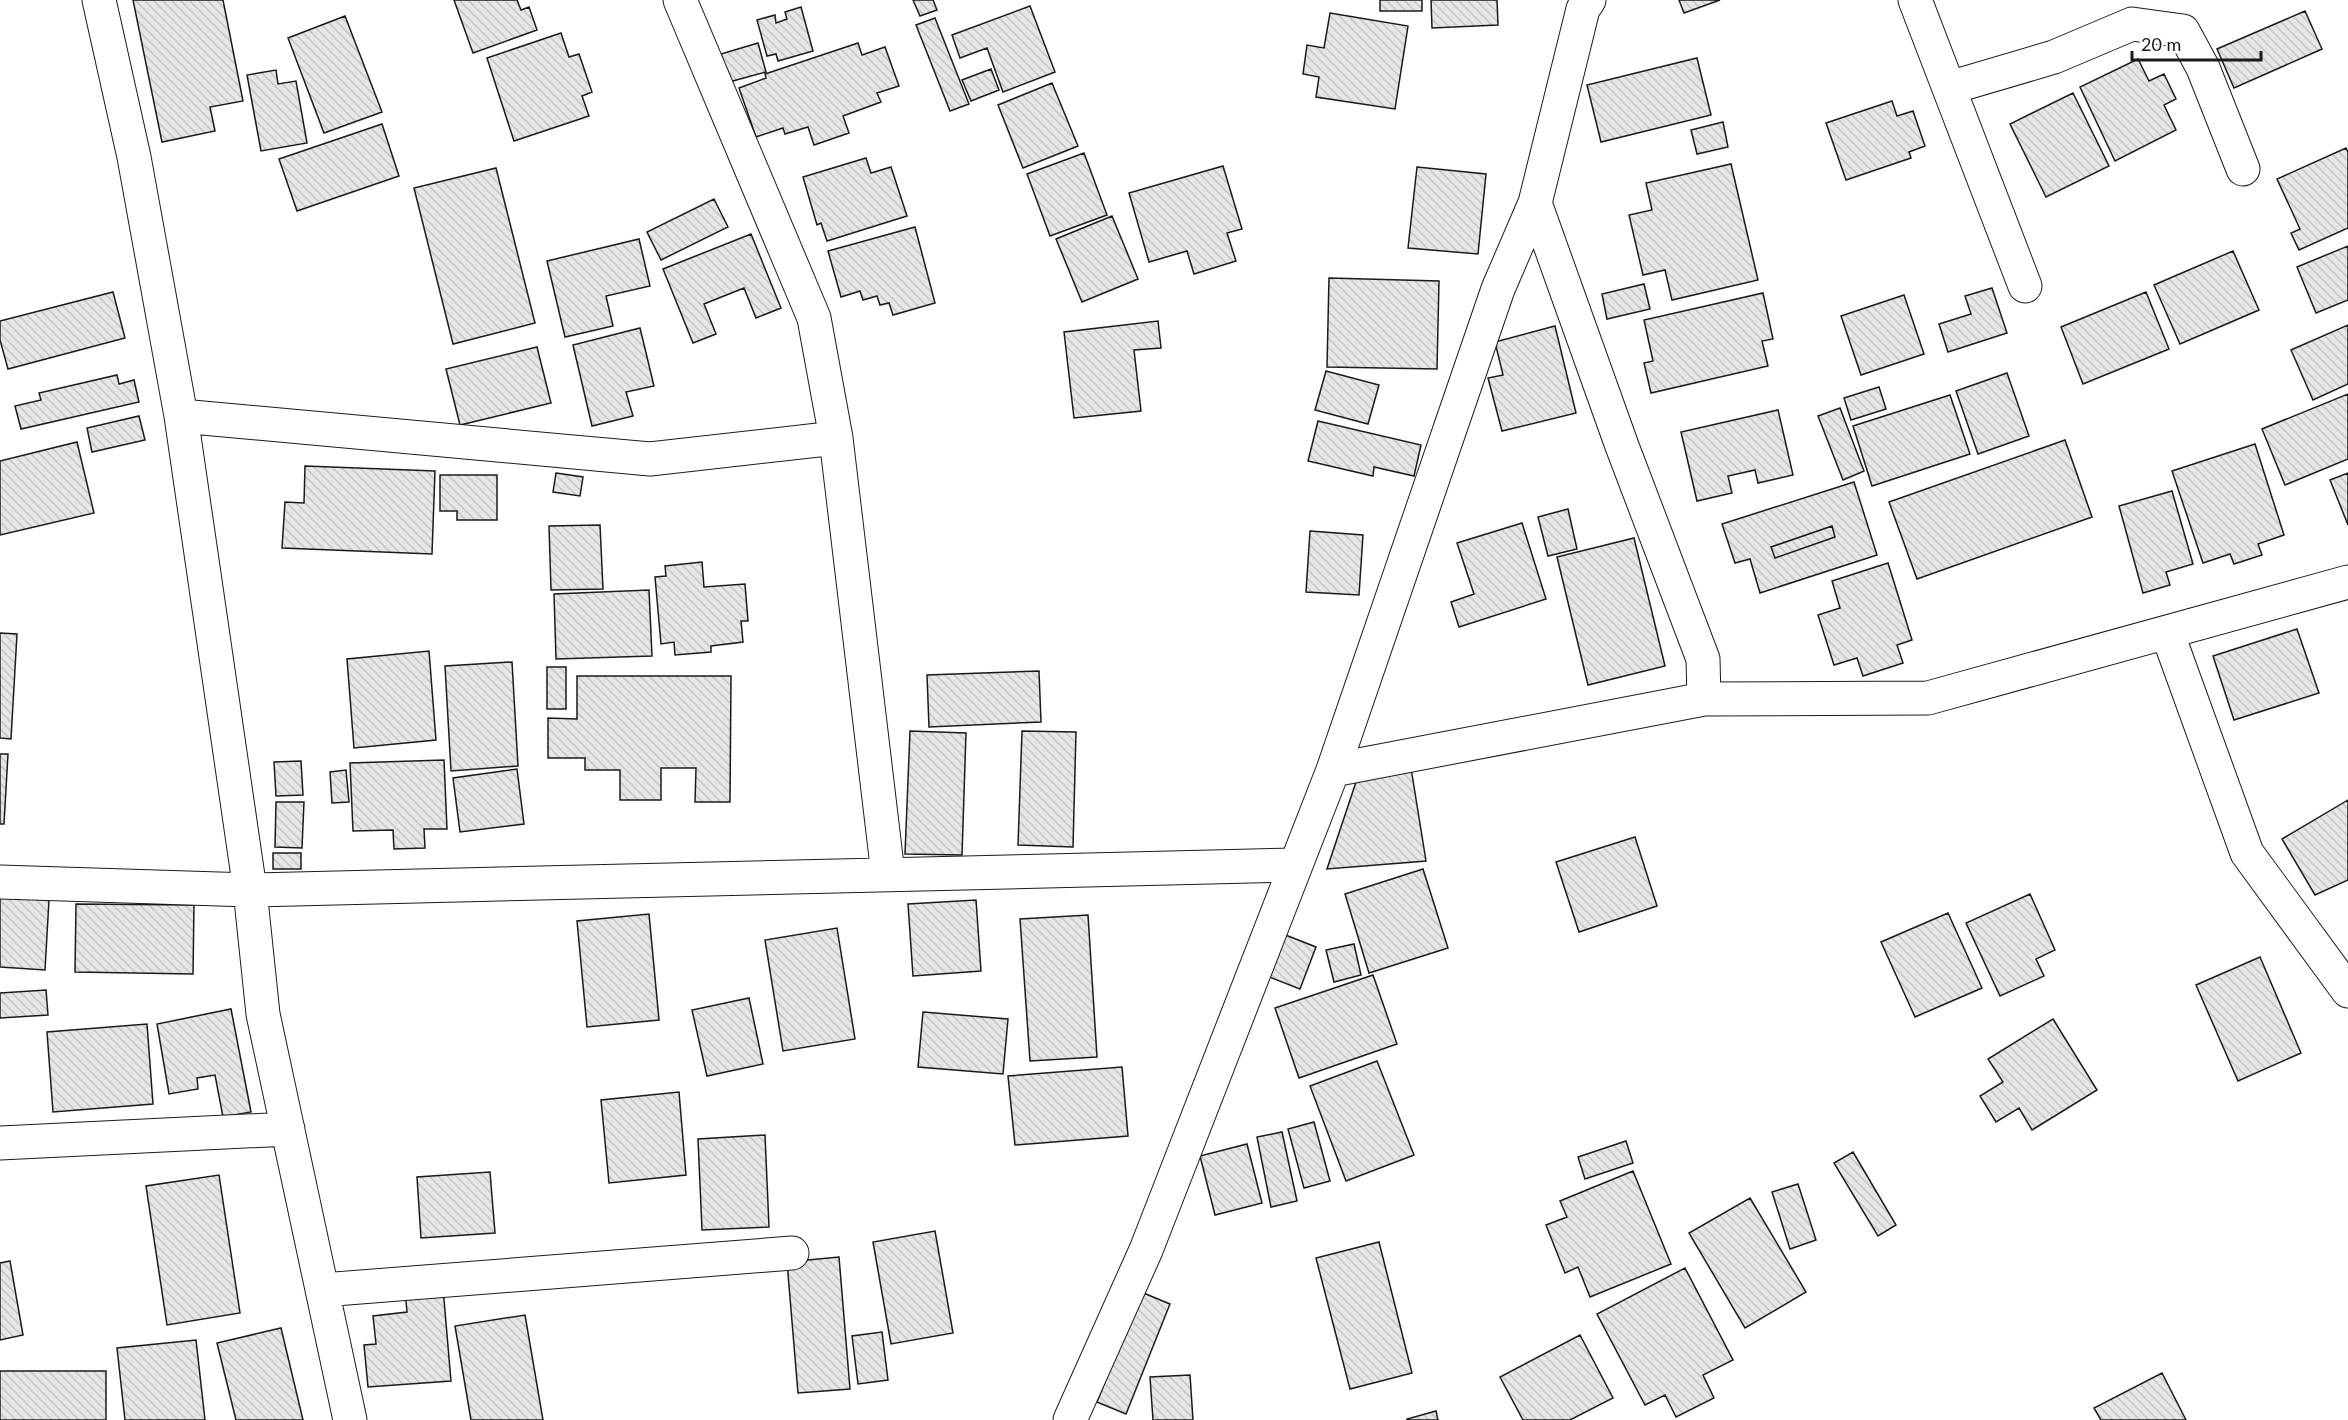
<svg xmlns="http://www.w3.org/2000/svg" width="2348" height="1420" font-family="Lato,sans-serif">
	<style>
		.building { fill: url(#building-back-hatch); stroke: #1a1a1a; stroke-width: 1.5; fill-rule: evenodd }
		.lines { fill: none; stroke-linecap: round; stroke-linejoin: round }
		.minor-casing { stroke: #1a1a1a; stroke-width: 35 }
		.minor { stroke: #fff; stroke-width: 33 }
	</style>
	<defs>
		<pattern id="building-back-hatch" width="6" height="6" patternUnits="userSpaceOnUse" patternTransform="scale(1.5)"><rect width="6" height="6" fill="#e6e6e6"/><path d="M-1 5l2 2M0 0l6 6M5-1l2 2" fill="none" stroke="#c5c5c5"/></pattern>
	</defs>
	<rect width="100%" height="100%" fill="#fff"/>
	<path class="building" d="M133,0H223L243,101L210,107L215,131L162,142Z
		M454,0H517L521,10L529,7L537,30L473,53Z
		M913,0H933L937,10L920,16Z
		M1380,0H1422V11H1380Z
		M1431,0H1497L1498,25L1432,28Z
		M1679,0H1720L1684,13Z
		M1030,6L1055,72L1003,92L987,48L960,58L952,35Z
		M801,7L813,51L778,61L776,54L767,56L757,20L775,15L776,23L787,19L785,12Z
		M2305,11L2322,49L2234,88L2217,49Z
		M1330,13L1408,26L1395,109L1316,97L1319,77L1303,74L1307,45L1324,48Z
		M345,16L382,112L324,133L288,38Z
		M935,18L969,104L950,111L916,25Z
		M561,33L569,57L579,54L592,92L582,96L589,116L514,141L487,58Z
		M758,43L766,72L729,82L721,54Z
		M858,43L862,55L885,47L899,86L877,93L881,102L843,116L849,133L814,145L808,127L785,134L783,128L756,137L739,88L766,78L765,74Z
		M1697,58L1711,115L1601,142L1587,85Z
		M2138,59L2149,81L2164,74L2176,99L2164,105L2176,130L2115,161L2080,87Z
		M991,69L999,90L971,101L962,80Z
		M276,70L278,84L296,81L307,143L261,151L247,75Z
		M1052,83L1078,146L1023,168L998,105Z
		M2073,93L2109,166L2046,197L2010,124Z
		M1892,101L1897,116L1913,111L1925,146L1909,152L1911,158L1846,180L1826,123Z
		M1723,122L1728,147L1697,154L1691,130Z
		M382,124L399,176L297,211L279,159Z
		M2346,148L2348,152V228L2299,250L2291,233L2300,229L2277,179Z
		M1084,153L1107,215L1050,236L1027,174Z
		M866,158L871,173L891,167L907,216L827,241L821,223L817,225L803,177Z
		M1731,164L1758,280L1672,300L1665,270L1643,275L1629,215L1652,210L1646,183Z
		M1223,166L1242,229L1227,233L1236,261L1194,274L1187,251L1149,262L1129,193Z
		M1417,167L1486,174L1478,254L1408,248Z
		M496,168L535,323L453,344L414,188Z
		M714,199L728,227L661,260L647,232Z
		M1112,216L1138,279L1082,302L1056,239Z
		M915,227L935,303L893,315L889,303L880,305L877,296L863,300L860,291L841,297L828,251Z
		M751,234L781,308L756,318L744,288L704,304L716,334L693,343L663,269Z
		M639,239L650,286L606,296L613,326L565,337L547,261Z
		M2348,246V300L2316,313L2297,267Z
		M2233,251L2259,310L2180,344L2154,285Z
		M1329,278L1439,281L1437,369L1327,367Z
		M1644,284L1650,309L1607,319L1602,294Z
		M1992,288L2007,333L1948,352L1939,324L1971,314L1965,296Z
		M113,292L125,338L8,369L0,340V321Z
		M2146,292L2169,349L2083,384L2061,327Z
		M1763,293L1773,339L1762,341L1768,366L1651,393L1644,363L1653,361L1644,320Z
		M1904,295L1924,354L1861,375L1841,316Z
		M1158,321L1161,348L1134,350L1141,411L1074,418L1064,332Z
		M2348,325V384L2313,400L2291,350Z
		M1555,326L1576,413L1502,431L1488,378L1503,375L1495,342Z
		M640,328L654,386L626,392L633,416L592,426L573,345Z
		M537,347L551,403L460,425L446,369Z
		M1326,371L1379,385L1368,424L1315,410Z
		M2007,373L2029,436L1978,454L1956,391Z
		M117,375L119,384L134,380L139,402L21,429L15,406L41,400L39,393Z
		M1879,387L1886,409L1851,420L1844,398Z
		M2348,394V459L2285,485L2262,429Z
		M1950,395L1970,454L1872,486L1853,426Z
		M1840,408L1864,471L1843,480L1818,416Z
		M1778,410L1793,475L1758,483L1755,470L1728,476L1732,493L1697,501L1681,432Z
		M139,416L145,440L92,452L87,428Z
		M1318,421L1421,445L1414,476L1374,467L1373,476L1308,461Z
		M2065,440L2092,517L1917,579L1889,502Z
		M77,442L94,513L0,535V461Z
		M2255,444L2284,535L2258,544L2262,555L2234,564L2230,554L2203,563L2172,471Z
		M305,466L435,471L432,554L282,548L285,502L304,503Z
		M556,473L583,477L580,496L553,492Z
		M2348,473V525L2330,480Z
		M440,475H497V520H457V511H440Z
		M1854,482L1877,555L1760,593L1750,559L1735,563L1722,524ZM1832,526L1835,537L1775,558L1771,547Z
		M2172,491L2193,564L2166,572L2170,585L2143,593L2119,506Z
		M1568,509L1577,549L1548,556L1538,517Z
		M1522,523L1546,599L1459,627L1451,602L1474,594L1457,543Z
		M600,525L603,589L551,590L549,526Z
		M1832,526L1835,537L1775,558L1771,547Z
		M1310,531L1363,535L1359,595L1306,592Z
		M1634,538L1665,666L1588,685L1557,557Z
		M702,562L704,587L745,584L748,621H741L743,642L711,646V652L675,655L674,642L661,644L655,577L666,576L665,566Z
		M1888,563L1912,640L1897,645L1903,663L1863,676L1857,658L1834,665L1818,615L1840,608L1832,581Z
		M649,590L652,656L556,659L554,594Z
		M2297,629L2319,693L2234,720L2213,656Z
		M0,633L17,634L11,739L0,738Z
		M429,651L436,740L354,748L347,659Z
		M512,662L518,766L451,771L445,666Z
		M547,667H566V709H547Z
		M1039,671L1041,722L929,727L927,675Z
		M577,676H731L730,802H695L696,768H661V800H620V770H585V758H548V718L577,719Z
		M910,731L966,733L962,855L905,854Z
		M1022,731L1076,732L1073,847L1018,845Z
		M0,754H8L4,824H0Z
		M444,760L447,829H424L425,848L394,849L393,830L353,831L350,763Z
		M301,761L303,795L276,796L274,762Z
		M1411,768L1426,861L1327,869L1360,770Z
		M517,769L524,824L460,832L453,778Z
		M346,770L349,802L332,803L330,772Z
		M2348,800V880L2315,895L2282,839Z
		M276,802H304L302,848L275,847Z
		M1635,837L1657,906L1579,932L1556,862Z
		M273,853H301V869H273Z
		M1423,869L1448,948L1369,973L1345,894Z
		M2030,894L2055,950L2036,959L2044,976L2000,996L1966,923Z
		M0,897L49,900L45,970L0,967Z
		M976,900L981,971L913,976L908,904Z
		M76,904L194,905L193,974L75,972Z
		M1948,913L1982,988L1915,1017L1881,942Z
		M649,914L659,1020L587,1027L577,921Z
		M1088,915L1097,1057L1030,1061L1020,919Z
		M837,928L855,1039L783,1051L765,940Z
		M1283,934L1316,947L1300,989L1267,976Z
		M1354,944L1361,975L1334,982L1326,950Z
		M2260,957L2301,1053L2238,1081L2196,985Z
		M1373,975L1397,1044L1299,1078L1275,1008Z
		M46,990L48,1015L0,1018V993Z
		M749,998L763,1064L707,1076L692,1010Z
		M231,1009L251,1112L223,1117L215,1075L197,1078L198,1089L169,1094L157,1024Z
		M923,1012L1008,1019L1003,1074L918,1067Z
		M2053,1019L2097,1090L2032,1130L2019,1108L1996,1122L1980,1096L2003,1082L1988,1059Z
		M147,1024L153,1104L53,1112L47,1032Z
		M1377,1061L1414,1155L1346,1181L1310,1086Z
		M1122,1067L1128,1136L1015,1145L1008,1076Z
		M679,1092L686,1175L609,1183L601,1100Z
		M1314,1122L1330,1181L1304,1188L1288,1129Z
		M1282,1132L1297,1201L1271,1207L1257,1137Z
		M765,1135L769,1227L702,1230L698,1139Z
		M1626,1141L1633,1163L1585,1179L1578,1157Z
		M1247,1144L1262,1203L1215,1215L1200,1156Z
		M1853,1152L1896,1225L1878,1236L1834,1163Z
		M1633,1171L1671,1264L1590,1297L1578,1267L1565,1273L1546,1225L1567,1217L1560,1201Z
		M490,1172L495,1233L421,1238L417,1177Z
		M219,1175L240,1313L167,1325L146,1186Z
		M1798,1184L1816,1240L1790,1249L1772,1192Z
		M1750,1198L1806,1292L1745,1328L1689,1233Z
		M935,1231L953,1333L891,1344L873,1242Z
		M1379,1242L1412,1373L1350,1389L1316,1258Z
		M839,1257L850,1389L798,1393L787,1262Z
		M10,1261L23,1335L0,1340V1263Z
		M1685,1268L1733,1360L1703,1375L1714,1398L1676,1417L1665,1395L1645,1405L1597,1314Z
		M443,1288L451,1381L368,1387L364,1345L376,1344L373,1316L407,1312L405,1291Z
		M1141,1292L1170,1304L1126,1414L1097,1402Z
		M525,1315L543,1420H471L455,1326Z
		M281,1328L303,1420H236L217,1343Z
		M882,1332L888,1380L858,1384L852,1336Z
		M1580,1335L1613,1398L1570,1420H1523L1500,1377Z
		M196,1340L205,1420H125L117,1348Z
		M0,1371H106V1420H0Z
		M2162,1373L2186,1420H2101L2094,1408Z
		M1190,1375L1193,1420H1153L1150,1377Z
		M1436,1411L1438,1420H1407V1419Z"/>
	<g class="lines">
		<g class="minor-casing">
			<path id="minor" d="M99,0L134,157L181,416L250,890L263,1014L350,1420
				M680,0L814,318L836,438L888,874
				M1915,0L2025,286
				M1949,88L2054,57L2132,24L2183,31L2203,68L2243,169
				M1535,203L1622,446L1703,659L1704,699
				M181,416L650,459L836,438
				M2167,632L2247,853L2348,991
				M1333,770L1704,699L1928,698L2348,582
				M0,882L250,890L1296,865
				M0,1143L288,1129
				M322,1290L792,1253
				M1070,1420L1146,1250L1333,770L1498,289L1535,203L1583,9L1589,0"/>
		</g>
		<use href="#minor" class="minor"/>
	</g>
	<path d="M2132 51v9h129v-9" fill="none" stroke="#1a1a1a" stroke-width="3"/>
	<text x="2141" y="51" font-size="18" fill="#1a1a1a" stroke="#ffffff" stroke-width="4.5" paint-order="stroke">20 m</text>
</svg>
